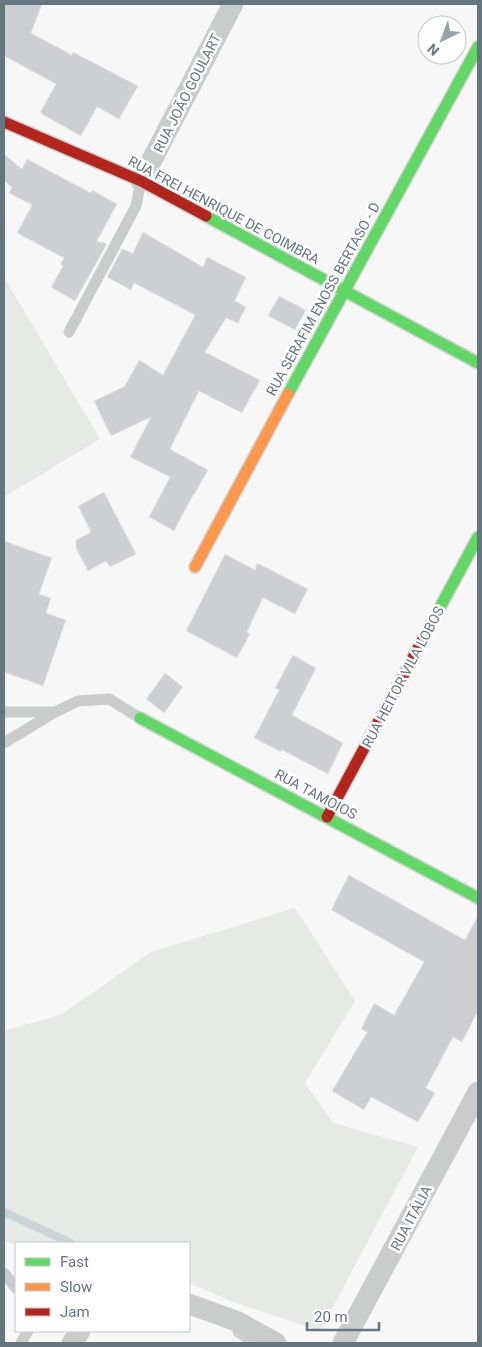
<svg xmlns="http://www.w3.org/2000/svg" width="482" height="1347" font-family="Roboto,sans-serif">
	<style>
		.grass { fill: #e6e9e4 }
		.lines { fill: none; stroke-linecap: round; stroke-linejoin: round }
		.stream { stroke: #cad4d6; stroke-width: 8 }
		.building { fill: #cdcfd0; stroke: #e6e6e6 }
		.fast-casing { stroke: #d3d4d5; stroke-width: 14 }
		.slow-casing { stroke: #d3d4d5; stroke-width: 14 }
		.jam-casing { stroke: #d3d4d5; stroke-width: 14 }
		.lane { stroke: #cacccc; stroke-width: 11 }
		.street { stroke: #cacccc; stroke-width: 21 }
		.fast { stroke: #63d668; stroke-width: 11 }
		.slow { stroke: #ff974d; stroke-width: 11 }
		.jam { stroke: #b3261e; stroke-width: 11 }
		.labels { text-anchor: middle; stroke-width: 5; stroke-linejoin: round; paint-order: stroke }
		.street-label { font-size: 14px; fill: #647680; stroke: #fff }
	</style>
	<rect width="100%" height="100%" fill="#f7f7f7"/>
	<path class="grass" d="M4,277L100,439L4,497Z
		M295,908L355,1001L305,1083L333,1123L418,1147L320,1331L233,1302L189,1283V1243H16V1245L4,1241V1031L62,1014L151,952Z"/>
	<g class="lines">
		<path class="stream" d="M4,1212L71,1243
			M237,1333L253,1343"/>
	</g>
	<path class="building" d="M4,4H42L31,33L72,55L73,52L138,86L119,119L97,107L81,136L40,113L56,84L4,56Z
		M4,154L22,169L27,159L91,193L92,190L117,204L97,241L107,244L75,301L51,287L63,266L60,264L64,258L17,233L32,205L9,193L12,187L4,181Z
		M143,232L203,267L207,257L246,277L235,301L246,307L238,323L226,318L205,352L260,380L242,413L199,391L170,449L208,470L194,495H193L174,531L149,517L170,477L130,457L151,417L111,436L94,401L125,386L139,360L163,375L195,315L134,283L131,290L107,277L122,249L133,253Z
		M279,296L306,310L295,330L268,316Z
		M104,492L136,554L110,567L106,561L88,571L76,548V540L91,532L78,506Z
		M4,541L52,558L39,594L51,598L46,613L66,620L43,686L4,672Z
		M225,554L255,570L257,563L308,589L295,614L263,598L247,632L250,634L237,658L186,631Z
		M293,655L316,668L292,715L343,743L328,774L282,750L281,752L254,738L279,690L275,688Z
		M165,673L183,687L164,713L146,699Z
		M349,875L465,940L478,916V1011L462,1042L453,1037L426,1088L435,1093L418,1122L371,1097L364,1110L332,1091L367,1032L361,1029L374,1003L394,1015L424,962L331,910Z"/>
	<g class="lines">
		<g class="fast-casing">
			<path id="fast" d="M206,216L478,363
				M288,394L478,47
				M424,637L478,537
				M140,718L478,898"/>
		</g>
		<g class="slow-casing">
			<path id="slow" d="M195,567L288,394"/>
		</g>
		<g class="jam-casing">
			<path id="jam" d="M4,122L141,181L206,216
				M327,817L424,637"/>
		</g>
		<path class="lane" d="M69,332L136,206L141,181
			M4,712H54
			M4,743L55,712L78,701L109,699L140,718
			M4,1273L16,1288
			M21,1343L28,1331"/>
		<path class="street" d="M141,181L233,4
			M189,1304L236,1321L276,1343
			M72,1343L80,1331
			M343,1343L478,1092"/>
		<use href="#fast" class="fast"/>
		<use href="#slow" class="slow"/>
		<use href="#jam" class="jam"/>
	</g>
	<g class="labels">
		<g class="street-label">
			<text transform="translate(187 93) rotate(-63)" y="5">RUA JOÃO GOULART</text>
			<text transform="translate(224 210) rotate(28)" y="5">RUA FREI HENRIQUE DE COIMBRA</text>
			<text transform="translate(323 299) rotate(-61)" y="5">RUA SERAFIM ENOSS BERTASO - D</text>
			<text transform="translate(403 677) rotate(-62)" y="5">RUA HEITOR VILA LOBOS</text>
			<text transform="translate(316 794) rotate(28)" y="5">RUA TAMOIOS</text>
			<text transform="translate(411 1218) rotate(-62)" y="5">RUA ITÁLIA</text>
		</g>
	</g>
	<rect width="482" height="1347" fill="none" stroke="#647680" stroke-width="10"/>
	<rect x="15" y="1242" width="175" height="90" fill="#ffffff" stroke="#c1c8cc"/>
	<rect x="25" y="1258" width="25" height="8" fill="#63d668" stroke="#c1c8cc"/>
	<text x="60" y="1267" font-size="15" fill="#647680">Fast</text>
	<rect x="25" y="1283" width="25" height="8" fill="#ff974d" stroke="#c1c8cc"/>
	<text x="60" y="1292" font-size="15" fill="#647680">Slow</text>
	<rect x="25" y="1308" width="25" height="8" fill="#b3261e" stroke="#c1c8cc"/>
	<text x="60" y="1317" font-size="15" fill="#647680">Jam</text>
	<g transform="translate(442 40) rotate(222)"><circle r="24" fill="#ffffff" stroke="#c1c8cc"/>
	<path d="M0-4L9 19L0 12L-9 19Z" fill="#97a3aa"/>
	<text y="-8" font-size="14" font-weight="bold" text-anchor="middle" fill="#647680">N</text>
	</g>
	<path d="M307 1322v8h72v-8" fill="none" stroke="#647680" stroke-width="2.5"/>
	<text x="314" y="1322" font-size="15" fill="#647680" stroke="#ffffff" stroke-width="4" paint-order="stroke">20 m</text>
</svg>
